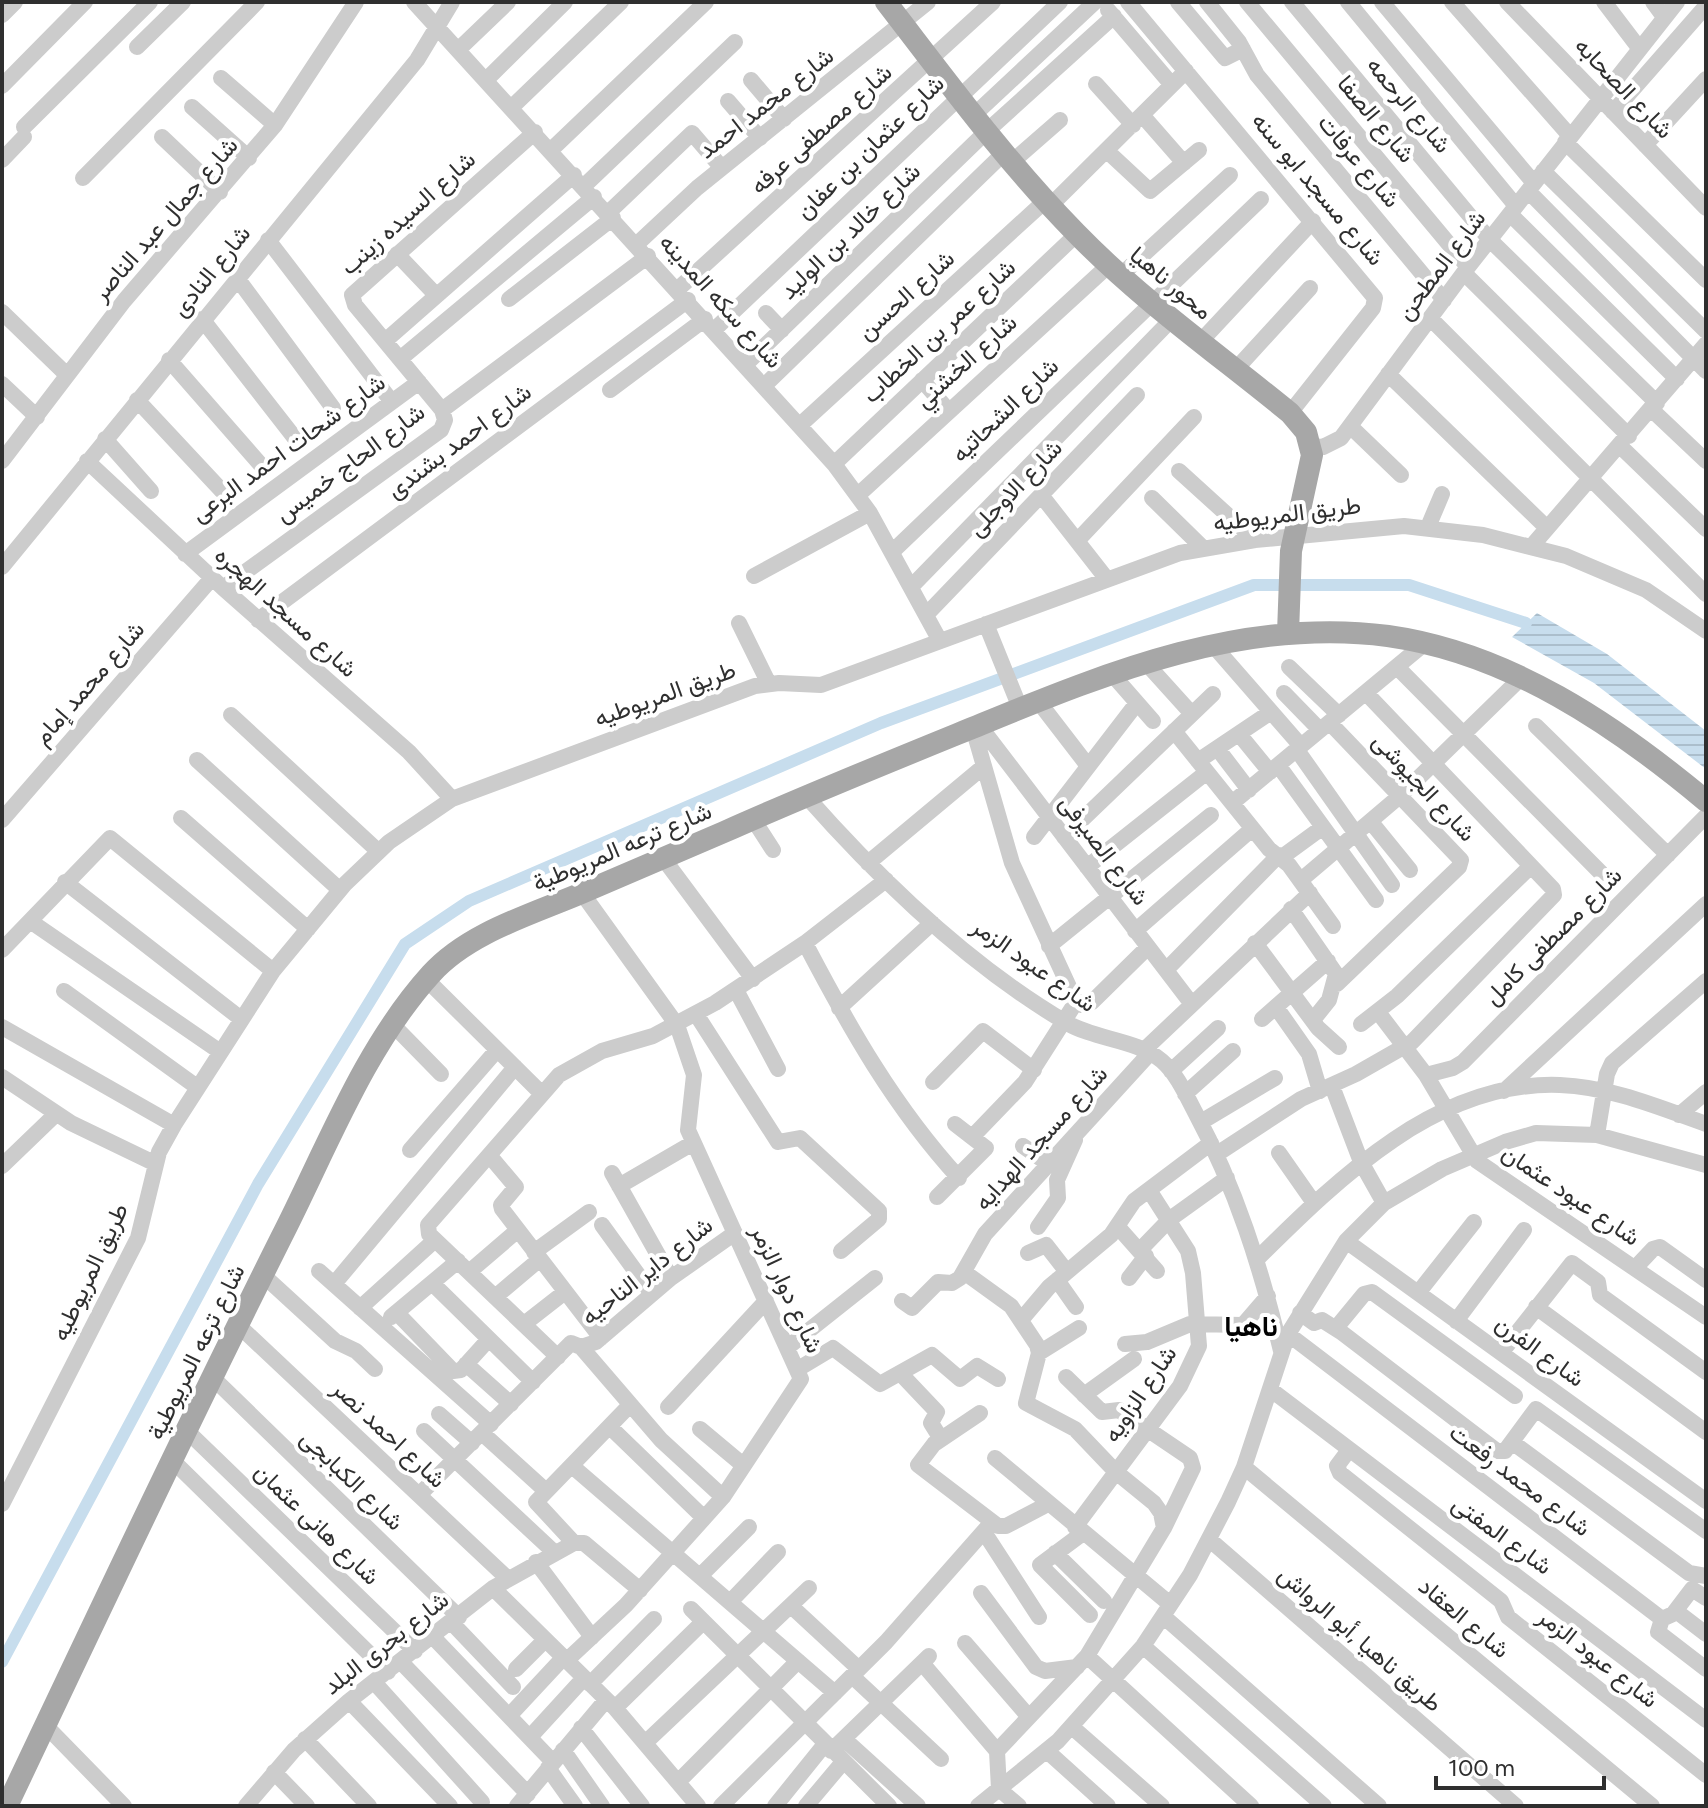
<svg xmlns="http://www.w3.org/2000/svg" width="1708" height="1808" font-family="Figtree,Vazirmatn,sans-serif">
	<style>
		.water { fill: url(#water-rules) }
		.lines { fill: none; stroke-linecap: round; stroke-linejoin: round }
		.canal { stroke: #c7dded; stroke-width: 12 }
		.minor { stroke: #ccc; stroke-width: 16 }
		.major { stroke: #a7a7a7; stroke-width: 22 }
		.labels { text-anchor: middle; stroke-width: 8; stroke-linejoin: round; paint-order: stroke }
		.street-label { font-size: 24px; fill: #2f2f2f; stroke: #fff }
		.quarter-label { font-size: 28px; font-weight: bold; fill: #000; stroke: #fff }
	</style>
	<defs>
		<pattern id="water-rules" width="6" height="5" patternUnits="userSpaceOnUse" patternTransform="scale(2)"><rect width="6" height="5" fill="#c7dded"/><path d="M0 2.5h6" fill="none" stroke="#abbecc"/></pattern>
	</defs>
	<rect width="100%" height="100%" fill="#fff"/>
	<path class="water" d="M1537,613L1607,654L1706,731V769L1594,683L1512,637Z"/>
	<g class="lines">
		<path class="canal" d="M2,1662L258,1184L405,944L469,901L881,723L1254,585H1409L1526,623"/>
		<path class="minor" d="M414,2L834,464L870,513L940,641
			M1128,2L1375,298L1373,308L1290,413
			M1178,2L1225,58L1243,49
			M1207,2L1239,42L1257,75L1444,300
			M1247,2L1468,267
			M1292,2L1490,240L1657,403
			M1348,2L1516,206
			M1382,2L1534,183
			M1452,2L1570,136
			M1507,2L1706,208
			M1604,2L1639,48
			M1653,2L1664,17
			M1108,10L1172,85
			M2,15L15,2
			M137,47L183,2
			M459,49L508,2
			M221,78L275,125
			M487,79L565,2
			M751,80L784,119
			M1096,84L1133,125
			M2,86L85,2
			M728,101L760,138
			M192,107L249,158
			M512,107L621,2
			M1613,112L1706,6
			M974,115L1095,2
			M1142,115L1184,163
			M24,127L150,2
			M162,137L220,192
			M1565,142L1706,280
			M1645,145L1706,79
			M551,150L706,2
			M1107,151L1150,191L1199,150
			M2,160L24,137
			M1012,162L1060,120
			M1543,171L1706,331
			M83,178L257,2
			M584,186L735,42
			M1528,191L1706,371
			M1050,206L1186,71
			M608,213L692,133L722,168
			M1510,214L1677,379
			M268,240L392,402
			M637,244L697,188L928,2
			M397,254L436,295
			M1464,273L1629,436
			M1120,276L1230,175
			M237,278L333,408
			M678,289L993,2
			M509,299L613,218
			M2,312L67,375
			M766,313L782,330
			M1430,318L1706,594
			M202,319L294,437
			M715,329L1060,2
			M385,341L574,175
			M1201,341L1313,221
			M400,359L594,197
			M169,360L260,464
			M746,364L987,131L1114,16
			M1236,369L1310,288
			M1388,374L1547,528
			M922,380L947,409
			M2,384L37,417
			M765,385L1004,153
			M610,390L705,319
			M137,400L222,491
			M442,410L648,256
			M1652,410L1706,461
			M800,425L1045,201
			M1350,426L1401,475
			M105,439L151,491
			M1311,446L1323,447L1341,438L1468,267L1677,2
			M1620,446L1706,529
			M2,461L124,301L275,125L356,2
			M87,461L223,588L409,752L452,799
			M834,464L1077,234
			M1179,471L1255,540
			M858,495L1109,265
			M1041,495L1106,578
			M1152,498L1203,548
			M1428,527L1442,494
			M1077,541L1194,417
			M1531,547L1706,344
			M892,552L1261,199
			M185,554L419,382
			M2,567L417,60L452,2
			M754,576L870,513
			M911,587L1172,319
			M223,588L441,430L445,420L442,410L355,305L352,295L535,132
			M926,615L1137,395
			M258,620L688,300
			M739,623L769,684
			M986,624L1020,708
			M1212,644L1301,746
			M1145,662L1192,714
			M1289,667L1339,715
			M1397,667L1601,873
			M1111,673L1153,721
			M1284,693L1320,730
			M1038,701L1088,766
			M231,715L378,851
			M1330,723L1461,860L1459,867L1337,984
			M979,725L1191,1003
			M1536,726L1668,855
			M973,728L1012,863L1076,1002L1025,1082L974,1135
			M1174,731L1269,849L1289,865L1333,926
			M1239,734L1270,772
			M1217,748L1249,790
			M1297,750L1392,885
			M197,760L340,890
			M1198,761L1271,712
			M1278,765L1376,900
			M806,796C881,881 968,965 1067,1023C1096,1040 1136,1039 1162,1061C1177,1074 1186,1095 1195,1112C1236,1188 1261,1268 1281,1351
			M1232,803L1424,644
			M181,818L308,929
			M753,819L773,850
			M2,820L212,578
			M1371,822L1410,870
			M1034,837L1137,703
			M1064,837L1213,694
			M1282,857L1323,827
			M663,858L753,979
			M868,863L983,767
			M1087,867L1207,772
			M1301,880L1401,795L1521,678
			M65,882L240,1018
			M1291,909L1336,974L1329,1000L1313,1020
			M30,921L219,1051
			M1135,931L1252,829
			M805,943C849,1027 894,1107 959,1178
			M1255,943L1318,1028L1339,1047
			M1049,946L1211,815
			M2,950L110,838L273,971
			M1166,970L1279,855
			M426,979L541,1093
			M736,990L778,1069
			M64,991L197,1087
			M1076,1002L1082,1005L1092,1002L1148,947
			M1276,1007L1309,1054L1320,1091
			M839,1008L932,923
			M1378,1012L1426,1075L1477,1161L1706,1317
			M696,1014L778,1142L800,1138L879,1211V1219L841,1251
			M1262,1019L1328,961
			M1361,1024L1397,996L1531,866
			M393,1025L441,1074
			M2,1027L174,1125
			M1144,1050L1310,893
			M1171,1071L1218,1028
			M1426,1075L1453,1068L1463,1062L1706,816
			M2,1077L71,1123L156,1164
			M933,1082L983,1031L1034,1070
			M1332,1086L1361,1162L1384,1203
			M1504,1091L1706,904
			M1185,1094L1233,1051
			M1679,1115L1706,1092
			M1201,1122L1275,1078
			M1597,1135L1607,1074L1612,1063L1706,981
			M1023,1146L1047,1163
			M410,1150L497,1050
			M1279,1153L1314,1203
			M1217,1154L1301,1099L1356,1074L1412,1042L1554,895L1553,889L1366,693
			M489,1155L516,1187L501,1205L502,1209L601,1338
			M2,1166L56,1114
			M612,1173L671,1278
			M619,1186L693,1143
			M937,1197L986,1148L955,1124
			M602,1225L652,1294
			M1038,1227L1058,1198L1057,1180L1075,1140
			M1118,1227L1157,1271
			M1346,1241L1706,1501
			M1140,1250L1170,1219L1227,1178
			M534,1252L589,1212
			M1028,1253L1046,1245L1067,1272
			M1257,1259C1337,1180 1437,1080 1560,1085C1611,1087 1658,1107 1706,1124
			M1636,1267L1653,1249L1660,1247L1706,1280
			M319,1271L491,1424
			M469,1272L518,1230
			M964,1272L1011,1306L1037,1345L1039,1353L1026,1403L1075,1429L1116,1472L1154,1503L1161,1513L1164,1528L1087,1656L997,1751L999,1789L1019,1806
			M263,1275L335,1341L356,1351L375,1369
			M1129,1278L1146,1256
			M1057,1280L1076,1307
			M432,1283L533,1382
			M334,1284L515,1067
			M1418,1293L1474,1222
			M495,1297L540,1259
			M902,1301L912,1308L938,1282L952,1283L960,1278L985,1234L1150,1053
			M1536,1307L1706,1432
			M360,1308L435,1240
			M397,1313L453,1371L461,1370L489,1339
			M1300,1313L1314,1323L1322,1320L1341,1332L1497,1451H1505L1536,1409L1706,1531
			M391,1317L458,1261
			M1021,1320L1049,1287L1111,1235L1134,1201L1211,1143
			M1456,1321L1524,1230
			M524,1324L565,1292
			M238,1325L507,1578
			M1336,1328L1364,1294L1372,1292L1515,1396
			M1288,1334L1662,1619
			M1125,1344L1147,1342L1190,1324L1243,1325L1268,1296
			M581,1347L661,1440L723,1497
			M788,1347L875,1278
			M1039,1353L1079,1328
			M1501,1353L1572,1263L1598,1282L1600,1295L1706,1372
			M558,1357L429,1234L428,1225L559,1075L602,1051L653,1036L715,1003L805,943L886,880
			M466,1364L511,1404
			M798,1369L833,1348L880,1384L932,1355L960,1379L977,1366L998,1379
			M900,1373L937,1412L931,1423L941,1439
			M212,1377L459,1617
			M1066,1377L1102,1412L1119,1410L1190,1458L1193,1468L1164,1528
			M1270,1389L1706,1720
			M1084,1395L1134,1359
			M630,1405L536,1502L574,1543H584L640,1590
			M668,1407L766,1301
			M980,1413L934,1444L918,1465L998,1526H1006L1048,1504
			M439,1414L472,1443
			M610,1427L704,1518
			M700,1429L743,1465
			M186,1430L415,1651
			M424,1431L555,1553
			M482,1433L546,1491
			M1512,1442L1689,1573L1706,1576
			M1349,1450L1337,1466L1340,1473L1501,1601L1508,1617L1706,1775
			M995,1458L1170,1604
			M171,1459L388,1672
			M572,1466L835,1693
			M1244,1467L1652,1806
			M419,1495L571,1343L581,1347L596,1342L671,1278L735,1233
			M2,1504L138,1238L159,1152L174,1125L273,971L345,884L389,842L452,799L755,686L779,683L821,685L1180,553L1255,540L1404,526L1483,535L1566,556L1646,590L1706,631
			M1075,1527L1180,1386L1199,1346L1193,1273L1188,1251L1149,1190
			M984,1532L1039,1617
			M1083,1533L1040,1565L1090,1615
			M1210,1540L1516,1806
			M1055,1553L1104,1601
			M536,1562L592,1637
			M700,1576L749,1527
			M493,1588L615,1708L698,1806
			M981,1593L1036,1667L1045,1671L1077,1667
			M730,1602L778,1552
			M791,1606L859,1669
			M691,1609L889,1806
			M1676,1611L1706,1634
			M1163,1616L1379,1806
			M1662,1619L1658,1632L1706,1669
			M1662,1619L1673,1614L1692,1589L1706,1598
			M452,1623L513,1687
			M433,1637L553,1762
			M965,1643L1029,1717
			M1143,1646L1324,1806
			M1087,1656L1251,1806
			M566,1661L626,1605L723,1497L801,1379L688,1130L694,1075L677,1025L582,893
			M401,1662L528,1794
			M922,1663L997,1751
			M516,1669L545,1640
			M852,1676L941,1759
			M374,1682L482,1802
			M590,1684L654,1619
			M349,1701L450,1806
			M615,1708L703,1622
			M509,1716L563,1658
			M45,1725L124,1806
			M1072,1727L1162,1806
			M581,1728L642,1806
			M530,1737L584,1678
			M305,1739L369,1806
			M844,1739L918,1806
			M645,1743L809,1588
			M563,1750L602,1806
			M831,1751L929,1656
			M1047,1751L1108,1806
			M548,1768L575,1806
			M274,1772L307,1806
			M678,1782L798,1661
			M246,1806L294,1750L349,1701L493,1588L574,1543
			M517,1806L606,1700
			M721,1806L886,1642L992,1522
			M775,1806L825,1744
			M806,1806L843,1762
			M978,1806L1058,1741L1143,1646L1190,1575L1228,1502L1244,1467L1288,1334L1346,1241L1384,1203L1442,1169L1505,1142L1536,1133L1597,1135L1706,1165"/>
		<path class="major" d="M886,2C947,81 1006,162 1076,233C1141,300 1218,354 1290,413L1306,432L1312,455L1291,551L1288,633
			M7,1806C97,1616 187,1426 281,1238C326,1150 364,1048 431,974C469,932 533,914 584,892C631,872 677,852 724,832C809,794 896,759 982,724C1111,671 1246,617 1388,636C1509,653 1615,725 1706,801"/>
	</g>
	<g class="labels">
		<g class="street-label">
			<text transform="translate(1624 88) rotate(46)" y="8">شارع الصحابه</text>
			<text transform="translate(766 103) rotate(-38)" y="8">شارع محمد احمد</text>
			<text transform="translate(1409 105) rotate(50)" y="8">شارع الرحمه</text>
			<text transform="translate(1376 119) rotate(50)" y="8">شارع الصفا</text>
			<text transform="translate(821 129) rotate(-42)" y="8">شارع مصطفى عرفه</text>
			<text transform="translate(870 147) rotate(-44)" y="8">شارع عثمان بن عفان</text>
			<text transform="translate(1359 161) rotate(50)" y="8">شارع عرفات</text>
			<text transform="translate(1318 189) rotate(50)" y="8">شارع مسجد ابو سنه</text>
			<text transform="translate(408 213) rotate(-42)" y="8">شارع السيده زينب</text>
			<text transform="translate(165 219) rotate(-49)" y="8">شارع جمال عبد الناصر</text>
			<text transform="translate(850 231) rotate(-44)" y="8">شارع خالد بن الوليد</text>
			<text transform="translate(1441 265) rotate(-53)" y="8">شارع المطحن</text>
			<text transform="translate(211 271) rotate(-51)" y="8">شارع النادى</text>
			<text transform="translate(1171 283) rotate(40)" y="8">محور ناهيا</text>
			<text transform="translate(906 295) rotate(-42)" y="8">شارع الحسن</text>
			<text transform="translate(721 301) rotate(48)" y="8">شارع سكه المدينه</text>
			<text transform="translate(939 331) rotate(-43)" y="8">شارع عمر بن الخطاب</text>
			<text transform="translate(966 361) rotate(-42)" y="8">شارع الخشني</text>
			<text transform="translate(1005 410) rotate(-44)" y="8">شارع الشحاتيه</text>
			<text transform="translate(459 441) rotate(-37)" y="8">شارع احمد بشندى</text>
			<text transform="translate(288 448) rotate(-36)" y="8">شارع شحات احمد البرعى</text>
			<text transform="translate(350 463) rotate(-37)" y="8">شارع الحاج خميس</text>
			<text transform="translate(1015 488) rotate(-46)" y="8">شارع الاوجلى</text>
			<text transform="translate(1287 514) rotate(-7)" y="8">طريق المريوطيه</text>
			<text transform="translate(286 612) rotate(42)" y="8">شارع مسجد الهجره</text>
			<text transform="translate(89 683) rotate(-49)" y="8">شارع محمد إمام</text>
			<text transform="translate(665 694) rotate(-20)" y="8">طريق المريوطيه</text>
			<text transform="translate(1424 787) rotate(47)" y="8">شارع الجيوشى</text>
			<text transform="translate(622 847) rotate(-23)" y="8">شارع ترعه المريوطية</text>
			<text transform="translate(1104 850) rotate(53)" y="8">شارع الصيرفى</text>
			<text transform="translate(1553 936) rotate(-45)" y="8">شارع مصطفى كامل</text>
			<text transform="translate(1034 965) rotate(35)" y="8">شارع عبود الزمر</text>
			<text transform="translate(1041 1138) rotate(-48)" y="8">شارع مسجد الهدايه</text>
			<text transform="translate(1571 1195) rotate(34)" y="8">شارع عبود عثمان</text>
			<text transform="translate(647 1271) rotate(-38)" y="8">شارع داير الناحيه</text>
			<text transform="translate(90 1272) rotate(-65)" y="8">طريق المريوطيه</text>
			<text transform="translate(787 1289) rotate(65)" y="8">شارع دوار الزمر</text>
			<text transform="translate(1540 1351) rotate(36)" y="8">شارع الفرن</text>
			<text transform="translate(196 1352) rotate(-64)" y="8">شارع ترعه المريوطية</text>
			<text transform="translate(1140 1394) rotate(-56)" y="8">شارع الزاويه</text>
			<text transform="translate(389 1434) rotate(43)" y="8">شارع احمد نصر</text>
			<text transform="translate(352 1480) rotate(44)" y="8">شارع الكبابجى</text>
			<text transform="translate(1520 1480) rotate(37)" y="8">شارع محمد رفعت</text>
			<text transform="translate(317 1524) rotate(44)" y="8">شارع هانى عثمان</text>
			<text transform="translate(1502 1535) rotate(36)" y="8">شارع المفتى</text>
			<text transform="translate(1464 1618) rotate(40)" y="8">شارع العقاد</text>
			<text transform="translate(1360 1639) rotate(41)" y="8">طريق ناهيا ,أبو الرواش</text>
			<text transform="translate(386 1643) rotate(-38)" y="8">شارع بحرى البلد</text>
			<text transform="translate(1598 1658) rotate(38)" y="8">شارع عبود الزمر</text>
		</g>
		<g class="quarter-label">
			<text x="1251" y="1336">ناهيا</text>
		</g>
	</g>
	<rect width="1708" height="1808" fill="none" stroke="#2f2f2f" stroke-width="8"/>
	<path d="M1436 1776v12h168v-12" fill="none" stroke="#2f2f2f" stroke-width="4"/>
	<text x="1448" y="1776" font-size="24" fill="#2f2f2f" stroke="#ffffff" stroke-width="6" paint-order="stroke">100 m</text>
</svg>
